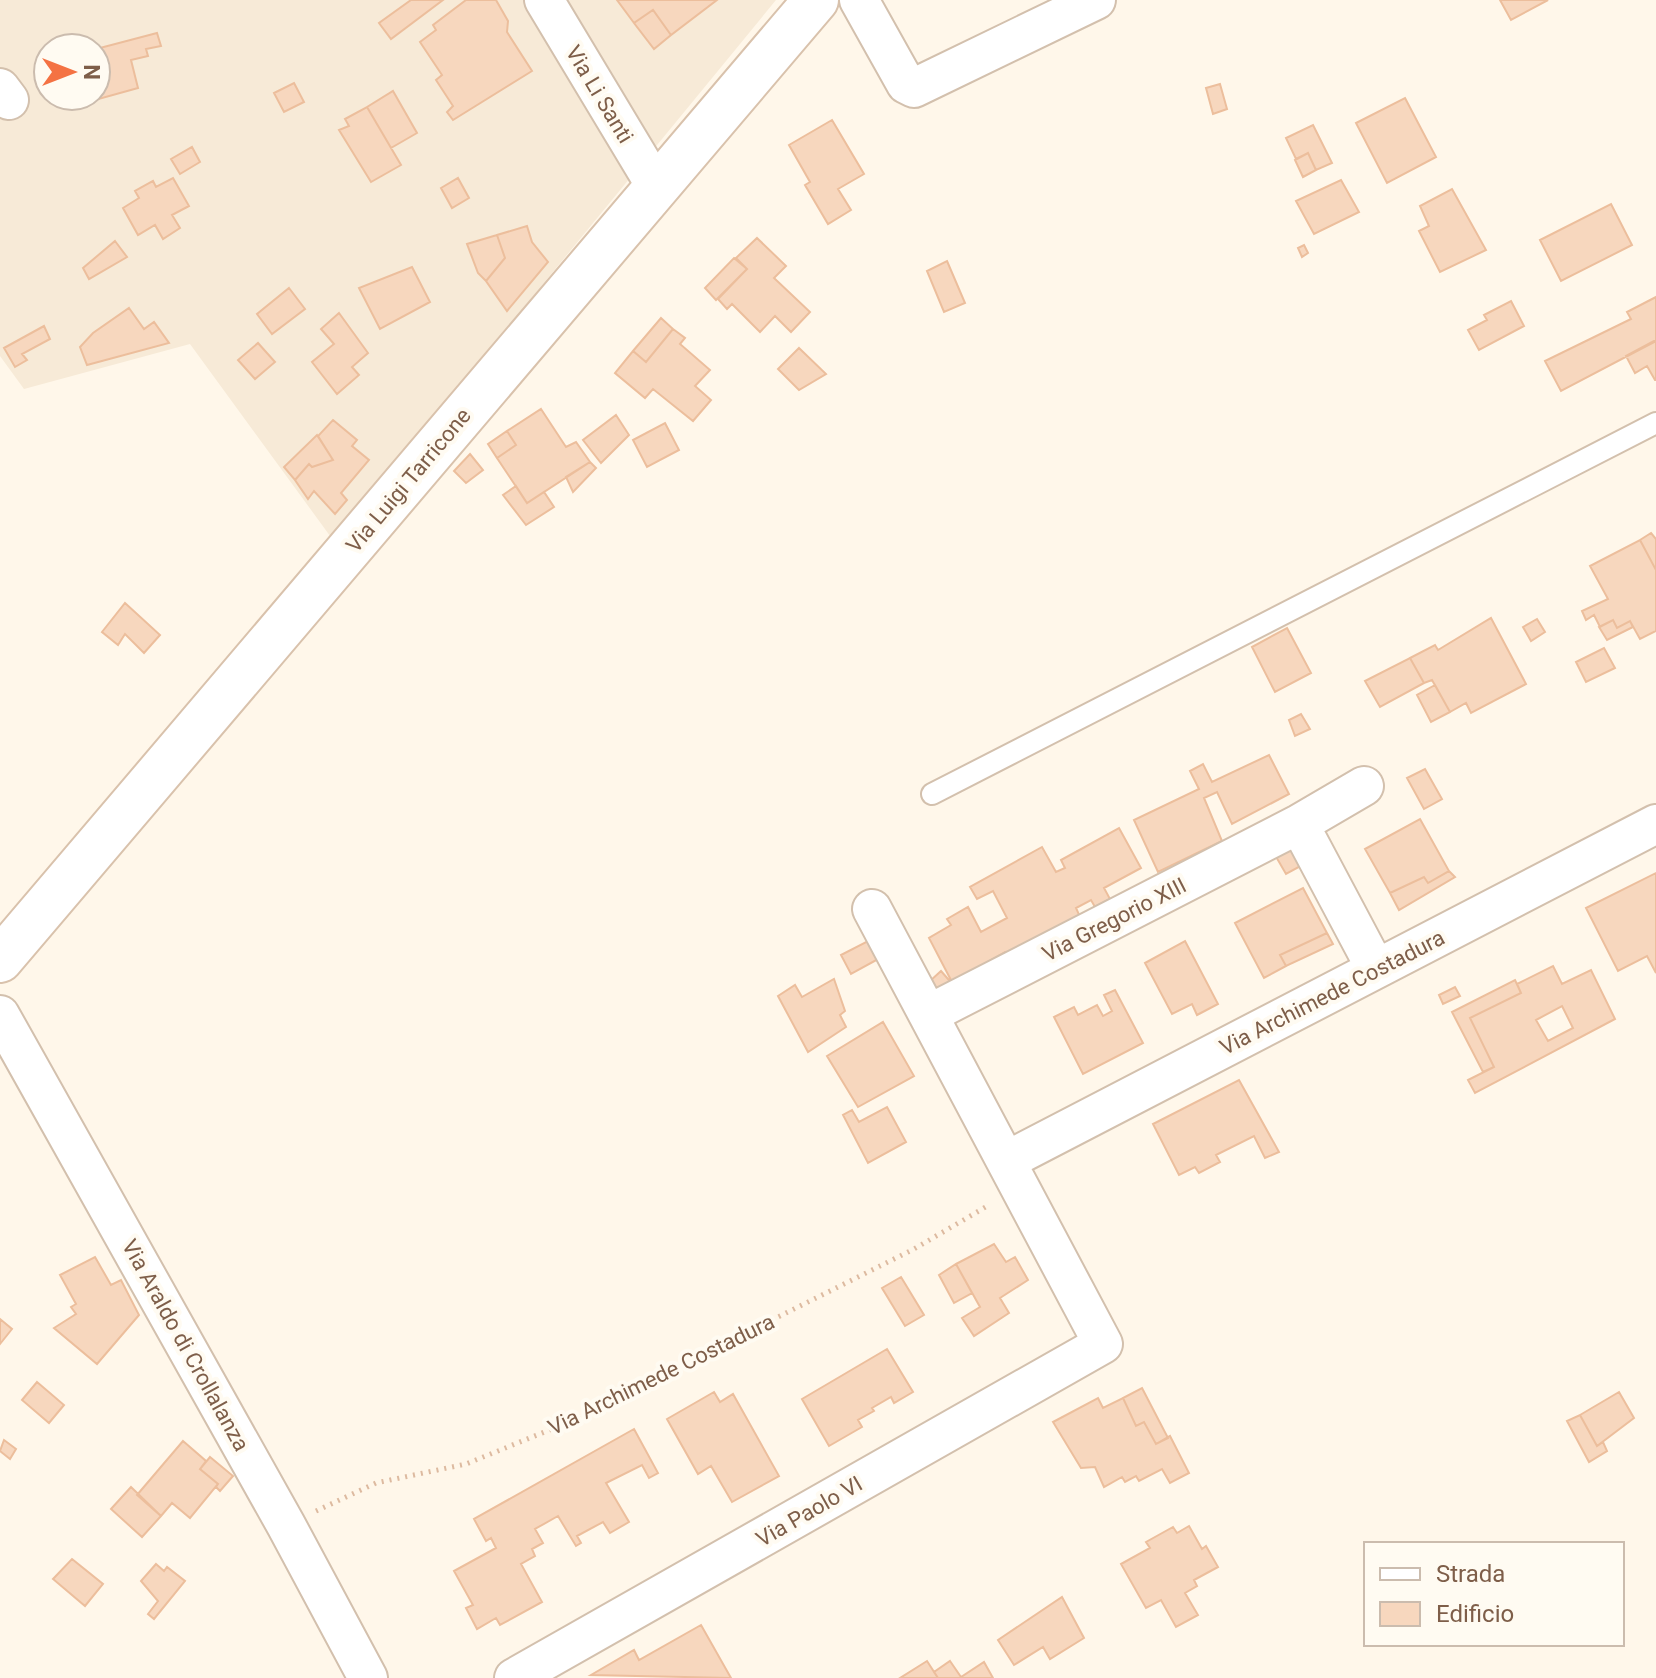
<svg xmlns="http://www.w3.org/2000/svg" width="1656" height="1678" font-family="Roboto,sans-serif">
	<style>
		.residential { fill: #f7ead7; fill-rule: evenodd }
		.building { fill: #f7d7be; stroke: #ecbe9c; stroke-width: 2; fill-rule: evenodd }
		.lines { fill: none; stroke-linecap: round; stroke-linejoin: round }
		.lane-casing { stroke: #d3c0ad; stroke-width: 24 }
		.street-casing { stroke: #d3c0ad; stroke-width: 42 }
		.secondary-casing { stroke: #d9c2ac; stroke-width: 48 }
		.path { stroke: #ddbaa0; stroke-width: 5; stroke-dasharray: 2 6; stroke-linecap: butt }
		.lane { stroke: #fff; stroke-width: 20 }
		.street { stroke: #fff; stroke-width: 38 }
		.secondary { stroke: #fff; stroke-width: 44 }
		.labels { text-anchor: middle; stroke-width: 8; stroke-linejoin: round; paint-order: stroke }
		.street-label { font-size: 22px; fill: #7e5e49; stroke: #fffbf2 }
	</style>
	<rect width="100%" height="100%" fill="#fff7ea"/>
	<path class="residential" d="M0,0H776L333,540L190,344L24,389L0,356ZM48,48H96V96H48Z"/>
	<path class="building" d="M411,0H443L391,39L379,23Z
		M466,0H496L508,21L507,32L532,71L453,120L447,112L453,106L436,80L442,75L420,42L436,30L433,25Z
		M617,0H717L671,35L653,10L634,23Z
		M1500,0H1548L1511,20Z
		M653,10L671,35L654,49L634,23Z
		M157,33L161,46L146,49L148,56L131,60L138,88L95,100L96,49Z
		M294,83L304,102L284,112L274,93Z
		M1220,84L1227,109L1213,114L1206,88Z
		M393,91L417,133L391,148L367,107Z
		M1405,98L1436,157L1387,183L1356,123Z
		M367,107L401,165L371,182L339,130L349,126L345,119Z
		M832,120L864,174L838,189L851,210L828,224L805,185L810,182L789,145Z
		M1313,125L1332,163L1316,170L1308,153L1296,159L1286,138Z
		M192,147L200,162L180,174L171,159Z
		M1308,153L1316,170L1303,177L1295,160Z
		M173,178L189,206L172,215L180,228L163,239L155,225L138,235L123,208L139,198L135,191L153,181L156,187Z
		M458,178L469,198L452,208L441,188Z
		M1341,180L1359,212L1314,234L1296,201Z
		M1452,189L1486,250L1440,272L1419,231L1429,226L1420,206Z
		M1611,204L1632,245L1561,281L1540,240Z
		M527,226L532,242L548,262L507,311L486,281L505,258L497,235Z
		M497,235L505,258L486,281L478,273L467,244Z
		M757,238L786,266L774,278L810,312L791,332L775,316L760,332L732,304L727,309L718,299L747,269L736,258Z
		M115,241L127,257L89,279L83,268Z
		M1304,245L1308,253L1302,257L1298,248Z
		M734,258L747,269L716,300L705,288Z
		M947,261L965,303L944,312L927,271Z
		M412,267L430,302L380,329L359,288Z
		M289,288L305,309L272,334L257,314Z
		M1656,297V341L1561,391L1545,361L1631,319L1627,312Z
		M1511,301L1524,326L1479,350L1468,330L1487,320L1484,315Z
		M129,308L144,329L154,322L169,343L87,365L80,347L93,333Z
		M339,313L368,353L352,367L359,375L337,394L312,362L334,344L321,329Z
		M661,318L673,329L646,362L633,351Z
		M44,326L50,339L22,354L27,360L15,367L4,348Z
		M673,329L685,338L680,344L710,370L695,386L711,400L693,421L653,389L645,398L615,373L633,351L646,362Z
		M1656,340V380H1655L1647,366L1635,373L1626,356Z
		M258,343L275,362L255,379L238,360Z
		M799,348L826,374L799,390L778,369Z
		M541,409L566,447L576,442L590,462L527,503L497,458L516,445L507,431Z
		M616,415L629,435L601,463L583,440Z
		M333,420L357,440L352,446L369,460L341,493L347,500L335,514L314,491L308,499L295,480L309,464L312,467L333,460L318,436Z
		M665,423L679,450L647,467L633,440Z
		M507,431L516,445L497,458L488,444Z
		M317,435L333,460L312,467L309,464L295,480L284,467Z
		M470,454L483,470L466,483L454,471Z
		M590,462L596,468L573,492L566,477Z
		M516,486L527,503L544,492L554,507L526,525L503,495Z
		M1651,533L1656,539V570L1640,540Z
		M1640,540L1656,570V631L1640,639L1630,621L1617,628L1613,620L1600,627L1594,615L1586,620L1582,611L1608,599L1590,566Z
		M125,603L160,635L144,653L125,634L118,645L102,632Z
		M1491,618L1526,684L1471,713L1466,703L1450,712L1432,680L1424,683L1410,658L1435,645L1438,650Z
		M1537,619L1545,632L1531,641L1523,627Z
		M1613,620L1617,628L1630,621L1633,627L1607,640L1599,627Z
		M1287,628L1311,673L1275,692L1252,647Z
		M1604,648L1615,668L1586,682L1576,662Z
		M1410,658L1424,683L1380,707L1365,681Z
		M1435,685L1450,712L1431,722L1417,695Z
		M1301,714L1310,729L1295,736L1289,720Z
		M1269,755L1289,794L1232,824L1217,792L1204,798L1222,841L1158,872L1134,820L1199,789L1190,771L1203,764L1212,782Z
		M1425,769L1442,799L1424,809L1407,778Z
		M1420,819L1449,871L1428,883L1424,877L1390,893L1365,849Z
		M1119,828L1141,868L1104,888L1110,899L1095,907L1091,900L1076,908L1081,919L1009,959L1005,952L952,982L929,938L951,925L947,919L968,907L981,932L1007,918L993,891L977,899L970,887L1042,847L1056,872L1065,868L1061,860Z
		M1291,837L1306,863L1286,874L1271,848Z
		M1449,871L1455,877L1399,910L1390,893L1424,877L1428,883Z
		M1656,873V973L1647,956L1618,971L1586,908Z
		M1303,888L1327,933L1280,955L1286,966L1264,978L1235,923Z
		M1327,933L1333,944L1286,966L1280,955Z
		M870,940L880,958L851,974L841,955Z
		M1185,941L1218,1004L1197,1015L1192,1004L1172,1014L1145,963Z
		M1553,966L1562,984L1591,970L1615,1019L1475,1093L1468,1080L1494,1067L1470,1018L1521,993L1517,984ZM1562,1006L1573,1028L1548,1041L1536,1020Z
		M941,971L955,987L944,997L930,981Z
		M834,979L845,1011L840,1015L846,1027L808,1052L778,996L795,985L802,997Z
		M1515,980L1521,993L1470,1018L1494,1067L1483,1072L1452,1012Z
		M1455,987L1460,996L1443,1004L1439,995Z
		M1115,990L1143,1043L1083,1074L1054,1017L1074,1007L1078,1015L1097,1005L1103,1016L1112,1011L1104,995Z
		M883,1022L914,1076L858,1107L827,1056Z
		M1239,1080L1279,1152L1265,1158L1254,1136L1216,1155L1220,1162L1199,1173L1195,1167L1179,1175L1153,1124Z
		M887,1107L906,1142L868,1163L843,1115L852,1110L859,1122Z
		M994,1244L1006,1262L1015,1257L1028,1280L1000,1298L1009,1313L974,1336L962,1318L980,1307L956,1264Z
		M95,1257L111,1285L121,1280L139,1315L97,1364L54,1328L76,1314L71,1307L76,1304L60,1275Z
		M956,1264L972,1293L954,1303L939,1275Z
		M901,1277L924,1315L905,1326L882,1288Z
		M0,1319L12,1329L0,1344Z
		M887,1349L913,1392L894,1403L891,1397L872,1408L874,1411L858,1420L862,1427L829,1446L802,1399Z
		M37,1382L64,1405L49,1423L22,1400Z
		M1142,1388L1168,1438L1156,1444L1144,1422L1136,1426L1123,1398Z
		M714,1392L720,1402L733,1394L779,1476L732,1502L711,1466L698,1474L667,1419Z
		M1619,1392L1634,1418L1597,1446L1580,1415Z
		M1098,1398L1103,1408L1123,1398L1136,1426L1144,1422L1156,1444L1170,1436L1189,1473L1170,1483L1162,1469L1139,1481L1136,1476L1125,1482L1122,1477L1104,1487L1095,1467L1081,1468L1053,1422Z
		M1580,1415L1597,1446L1603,1442L1607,1451L1589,1462L1567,1421Z
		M634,1429L658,1473L649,1478L642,1465L606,1483L629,1522L610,1533L603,1522L577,1536L581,1543L576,1546L558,1516L535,1529L543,1543L532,1549L535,1556L521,1564L542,1602L500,1625L496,1618L477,1629L466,1608L473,1605L454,1571L496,1548L491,1538L486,1541L474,1519Z
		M4,1440L16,1449L10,1459L0,1451Z
		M183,1441L206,1461L200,1469L218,1484L190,1518L172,1503L161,1516L137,1495Z
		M210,1457L233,1476L220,1491L216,1487L218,1484L200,1469Z
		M131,1487L161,1516L142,1537L111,1509Z
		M1189,1526L1202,1549L1206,1546L1218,1567L1194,1580L1197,1586L1185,1593L1198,1615L1176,1627L1161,1600L1146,1608L1121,1564L1150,1548L1146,1542L1173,1527L1177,1533Z
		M72,1559L103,1584L85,1606L53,1579Z
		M156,1564L164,1571L167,1567L185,1581L154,1619L148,1614L158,1601L141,1581Z
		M1062,1597L1084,1638L1050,1659L1043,1647L1014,1665L998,1640Z
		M701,1625L731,1678L591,1675L634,1650L639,1660Z
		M927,1661L938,1678H900Z
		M950,1661L961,1677L984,1662L993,1678H938L934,1672Z"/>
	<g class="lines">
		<g class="lane-casing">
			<path id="lane" d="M932,794L1656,423"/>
		</g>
		<g class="street-casing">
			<path id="street" d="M544,0L657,188
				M859,0L906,84L914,88L1096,0
				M0,88L9,100
				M1299,824L1376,969
				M929,1014L1299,824L1364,786
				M0,1015L286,1525L368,1678
				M1008,1160L1656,824
				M514,1678L1103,1344L872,909"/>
		</g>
		<g class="secondary-casing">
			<path id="secondary" d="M0,960L816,0"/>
		</g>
		<path class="path" d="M316,1511L376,1483L466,1464L564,1424L914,1249L989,1205"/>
		<use href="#lane" class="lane"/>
		<use href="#street" class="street"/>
		<use href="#secondary" class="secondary"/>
	</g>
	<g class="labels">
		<g class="street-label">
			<text transform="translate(600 94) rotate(59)" y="8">Via Li Santi</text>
			<text transform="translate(408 480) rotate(-50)" y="8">Via Luigi Tarricone</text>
			<text transform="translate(1114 919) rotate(-27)" y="8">Via Gregorio XIII</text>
			<text transform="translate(1332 992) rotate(-27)" y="8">Via Archimede Costadura</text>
			<text transform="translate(186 1345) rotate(61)" y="8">Via Araldo di Crollalanza</text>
			<text transform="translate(661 1374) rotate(-26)" y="8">Via Archimede Costadura</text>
			<text transform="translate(809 1511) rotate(-30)" y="8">Via Paolo VI</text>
		</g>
	</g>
	<rect x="1364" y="1542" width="260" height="104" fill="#fffbf2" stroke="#cbbcae" stroke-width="2"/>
	<rect x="1380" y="1568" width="40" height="12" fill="#ffffff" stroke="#cbbcae" stroke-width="2"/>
	<text x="1436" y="1582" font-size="24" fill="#7e5e49">Strada</text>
	<rect x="1380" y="1602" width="40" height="24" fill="#f7d7be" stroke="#cbbcae" stroke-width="2"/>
	<text x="1436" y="1622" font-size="24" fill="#7e5e49">Edificio</text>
	<g transform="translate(72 72) rotate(90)"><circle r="38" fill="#fffbf2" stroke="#cbbcae" stroke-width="2"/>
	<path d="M0-6L14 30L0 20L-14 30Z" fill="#f47243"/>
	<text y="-12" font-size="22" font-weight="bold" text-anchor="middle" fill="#7e5e49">N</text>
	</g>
</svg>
